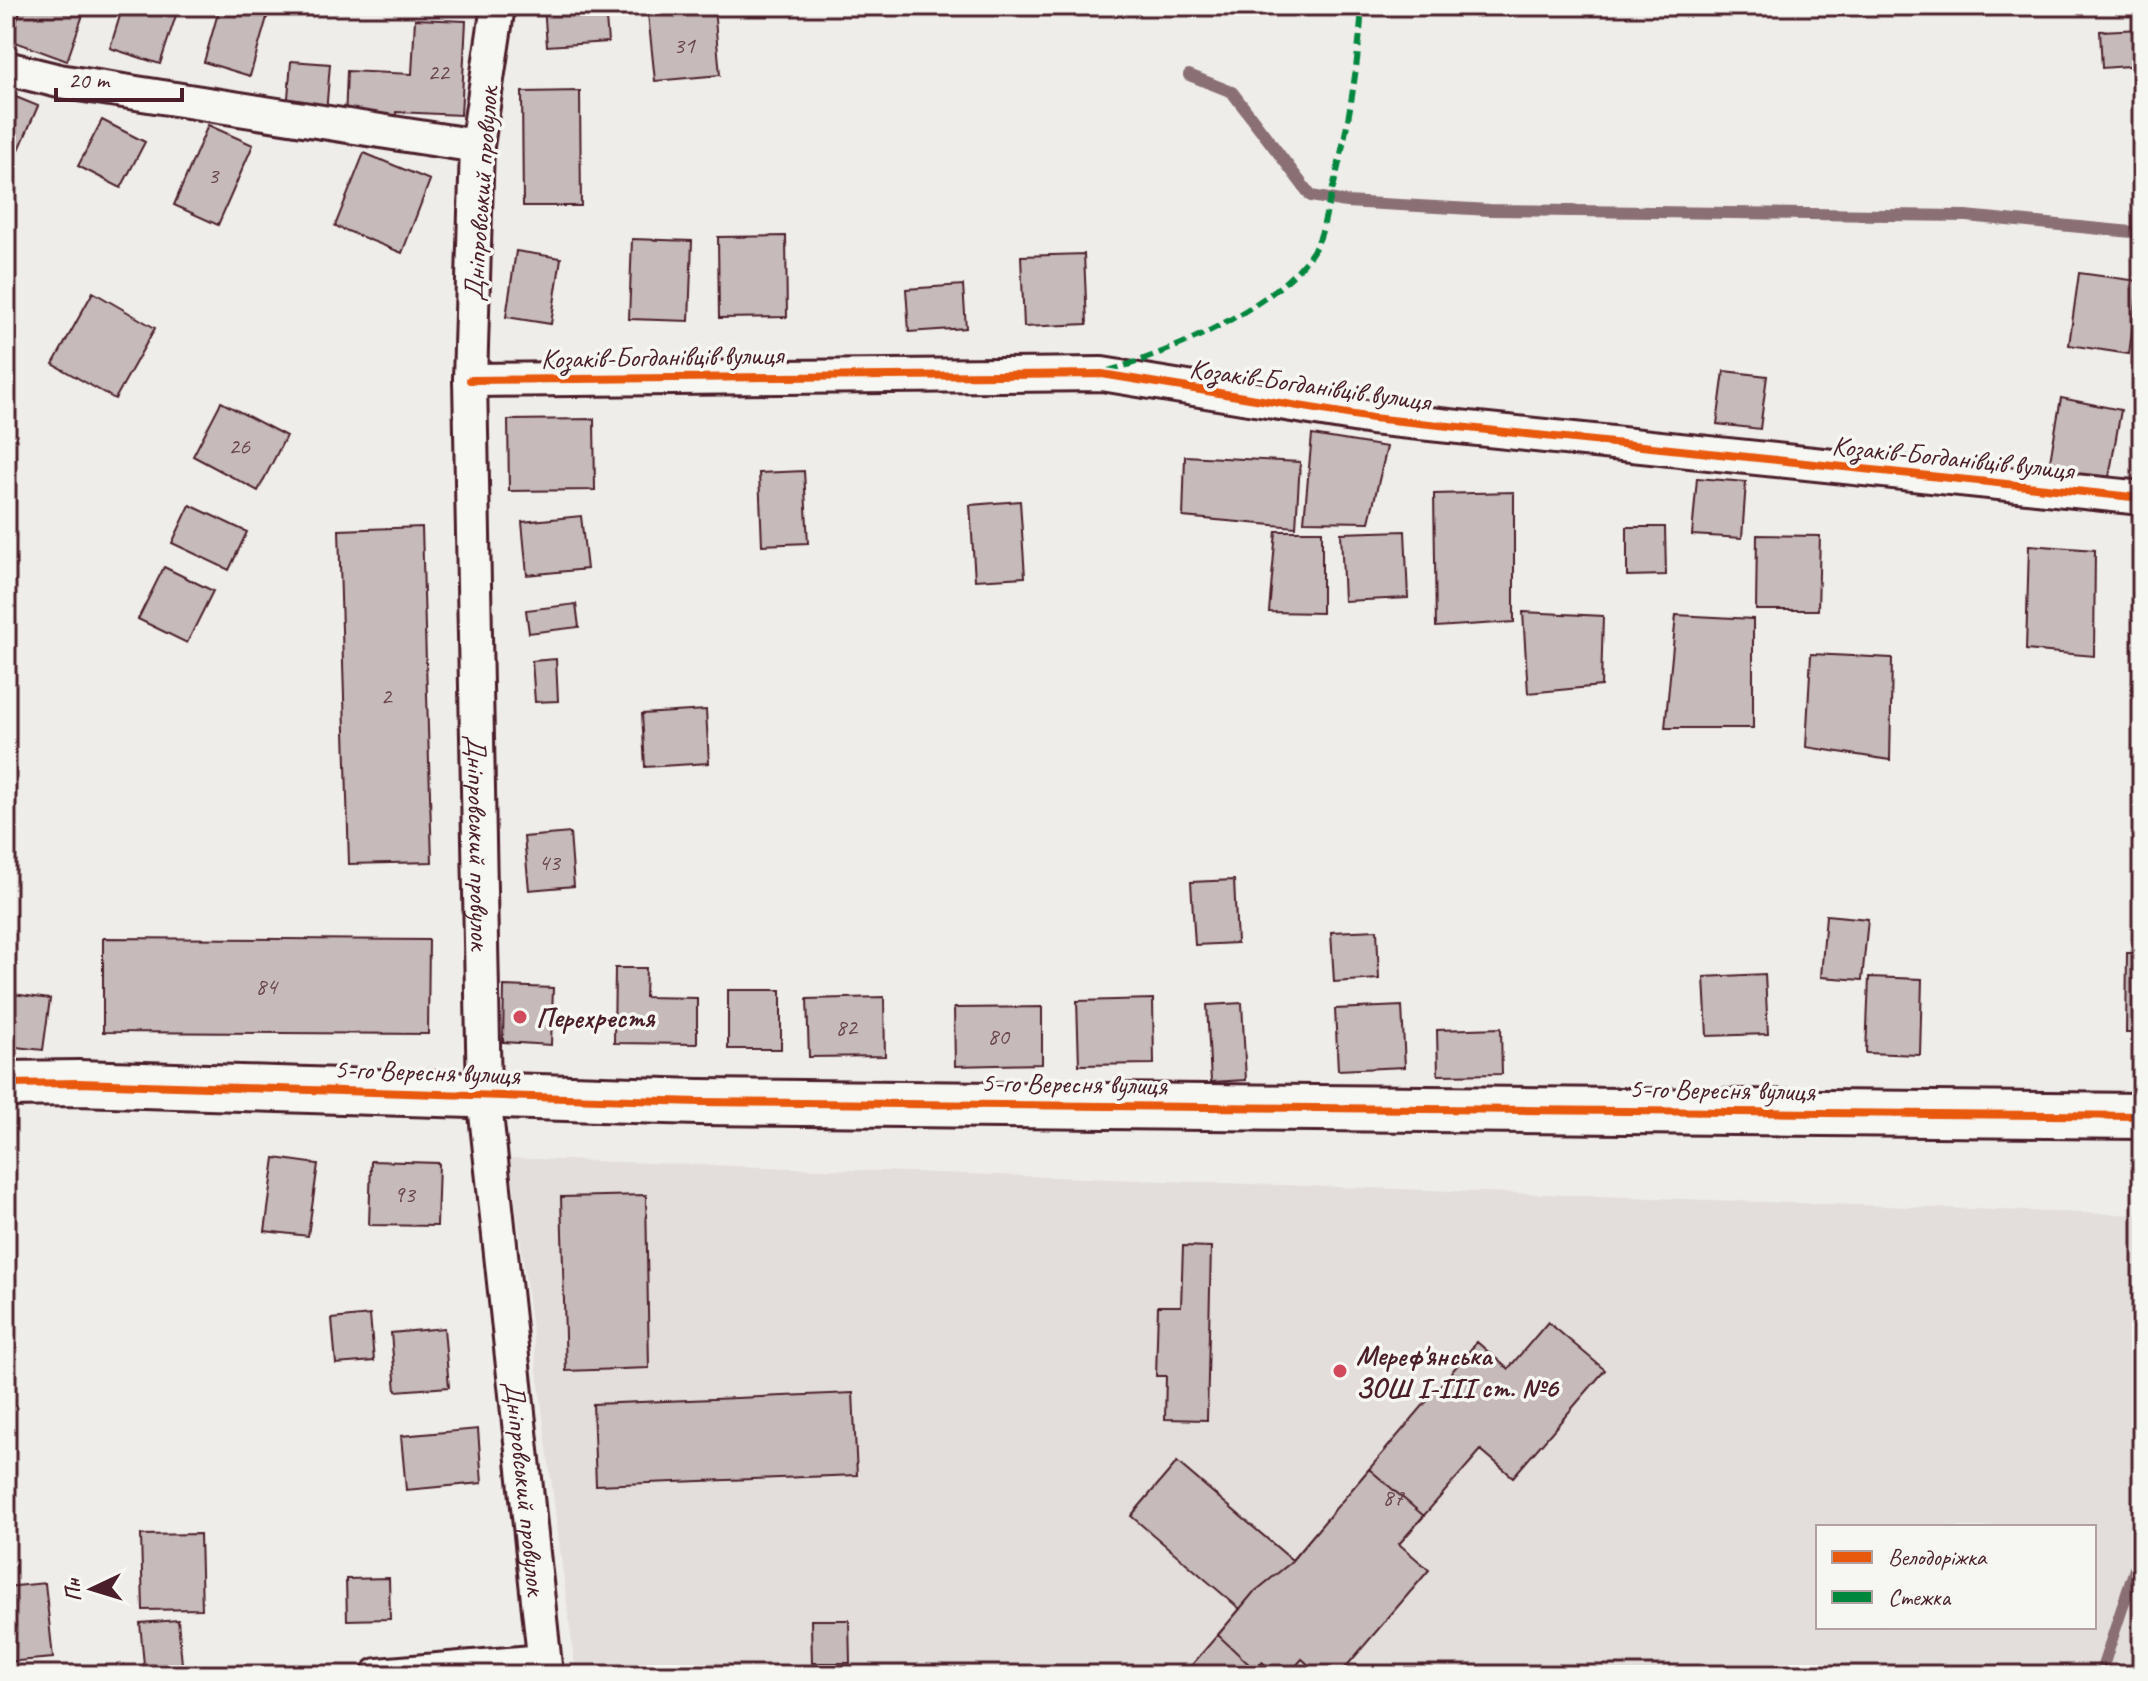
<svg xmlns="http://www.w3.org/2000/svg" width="2148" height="1681" font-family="Caveat,sans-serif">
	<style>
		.built { fill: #e3dedc; fill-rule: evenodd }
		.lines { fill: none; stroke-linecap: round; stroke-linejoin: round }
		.stream { stroke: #8a6f74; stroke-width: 12 }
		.building { fill: #c6babb; stroke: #4a1f2b; stroke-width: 2 }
		.street-casing { stroke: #4a1f2b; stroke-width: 38 }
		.secondary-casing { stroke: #4a1f2b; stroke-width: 50 }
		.street { stroke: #f6f6f2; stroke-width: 32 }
		.secondary { stroke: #f6f6f2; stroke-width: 44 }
		.quiet { stroke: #00873e; stroke-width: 6; stroke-dasharray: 12 6; stroke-linecap: butt }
		.cycleway-casing { stroke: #f6f6f2; stroke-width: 13 }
		.cycleway { stroke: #e8590c; stroke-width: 8 }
		.poi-dot { fill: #d1495b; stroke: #f6f6f2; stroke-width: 3 }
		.labels { text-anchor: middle; stroke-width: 7; stroke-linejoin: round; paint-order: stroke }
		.number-label { font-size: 24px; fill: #69464f }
		.street-label { font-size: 28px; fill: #4a1f2b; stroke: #f6f6f2 }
		.poi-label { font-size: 28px; font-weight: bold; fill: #4a1f2b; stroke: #f6f6f2; text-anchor: start }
	</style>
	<rect width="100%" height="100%" fill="#efedea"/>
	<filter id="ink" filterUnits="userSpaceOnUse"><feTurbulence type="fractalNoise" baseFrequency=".0125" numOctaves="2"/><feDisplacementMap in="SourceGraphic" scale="16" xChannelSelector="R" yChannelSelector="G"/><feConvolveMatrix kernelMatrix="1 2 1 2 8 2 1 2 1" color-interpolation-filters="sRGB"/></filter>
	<g filter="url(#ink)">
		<path class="built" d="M510,1158L2142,1215V1675H576ZM1818,1527H2094V1627H1818Z"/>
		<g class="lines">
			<path class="stream" d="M1189,75L1232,92L1311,196L1346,202L1490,210L1966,216L2142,233
				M2100,1675L2142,1548"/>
		</g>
		<path class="building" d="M22,6H86L67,61L10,40Z
			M123,6H179L160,64L110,48Z
			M220,6H239L268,14L250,76L204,62Z
			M544,6H605L608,42L547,46Z
			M714,8L720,75L655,81L648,14Z
			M415,19L466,21L461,115L396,112L395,122L345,120L347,71L412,74Z
			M2142,29V65L2102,68L2100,31Z
			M291,61L330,64L326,114L287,110Z
			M580,91L581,206H523L522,92Z
			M6,93L38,106L19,150L6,145Z
			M102,120L145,142L121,188L78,166Z
			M208,125L253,145L218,225L174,205Z
			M364,153L430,180L402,253L335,226Z
			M786,236L787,317L719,318L718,237Z
			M632,239L692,241L689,321L629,319Z
			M516,251L561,258L551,324L506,317Z
			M1084,254L1087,324L1024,327L1021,256Z
			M2079,273L2139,281L2129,354L2069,345Z
			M963,285L966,328L909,332L906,289Z
			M93,292L155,328L115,399L53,364Z
			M1724,371L1767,376L1760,429L1717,424Z
			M2061,398L2121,410L2108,483L2048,472Z
			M221,402L286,436L258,491L193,456Z
			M594,419L595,490L509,491L508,420Z
			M1312,435L1387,447L1369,522L1304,521Z
			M1185,456L1300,462L1296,527L1183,517Z
			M804,471L808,543L762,545L759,473Z
			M1697,478L1746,482L1742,538L1692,535Z
			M1514,492V622L1436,627L1434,494Z
			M1020,501L1025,577L975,580L970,505Z
			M190,505L247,532L229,570L172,543Z
			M581,516L587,569L527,575L522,522Z
			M422,527L432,862L349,864L339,530Z
			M1627,527H1665L1666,575L1627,576Z
			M1276,531H1322V613L1269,612Z
			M1405,531L1408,598L1344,601L1341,533Z
			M1757,535L1820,536L1818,610H1756Z
			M2029,545L2095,550L2094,656L2026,650Z
			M164,567L213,591L187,643L138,619Z
			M576,604L579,627L529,633L526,610Z
			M1523,612L1603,616L1601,686L1528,693Z
			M1676,615L1753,619V728H1665Z
			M1811,654L1892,658L1890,760L1806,747Z
			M556,659L558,701L535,702L532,661Z
			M706,710L709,763L645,767L642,714Z
			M570,833L574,886L529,890L524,837Z
			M1234,880L1237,943L1195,945L1191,882Z
			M1826,915L1868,919L1862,980L1821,977Z
			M1377,930L1379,979L1334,982L1331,932Z
			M103,938L429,940L428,1034L103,1032Z
			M2127,953H2142V1033H2126Z
			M615,968H646L645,997L697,998V1044L614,1043Z
			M1765,974L1768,1034L1707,1036L1704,977Z
			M1869,977L1922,979L1920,1055L1866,1053Z
			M504,986L553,988L551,1045L503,1042Z
			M728,990H781V1049H728Z
			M6,993L50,999L43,1050L6,1046Z
			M884,997L885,1056L809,1057L807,999Z
			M1153,999L1154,1064L1079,1065L1077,1001Z
			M1242,1003L1246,1080L1211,1082L1207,1005Z
			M1402,1006L1405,1067L1338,1070L1335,1009Z
			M1042,1007V1064L955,1066L954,1008Z
			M1501,1028L1502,1074L1438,1075L1437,1030Z
			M275,1158L318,1164L308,1236L265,1231Z
			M371,1161L439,1163L437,1226L369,1225Z
			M646,1195L649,1368L566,1371L561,1197Z
			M1183,1246L1211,1247L1207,1420L1165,1419L1166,1376H1156L1158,1306H1181Z
			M370,1315L374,1361L336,1364L332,1319Z
			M1548,1322L1605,1370L1513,1477L1481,1450L1399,1544L1429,1570L1339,1675H1320L1302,1659L1288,1675H1278L1262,1662L1251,1675L1184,1674L1240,1609L1131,1516L1177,1462L1292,1560L1477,1342L1508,1369Z
			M444,1328L449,1387L396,1391L391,1333Z
			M853,1393L857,1475L596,1485L593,1404Z
			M478,1429L482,1483L406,1490L401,1436Z
			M1369,1469L1424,1516L1399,1544L1429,1570L1339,1675H1320L1302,1659L1288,1675H1278L1262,1662L1255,1670L1218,1635L1253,1593L1289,1564Z
			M200,1534L202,1609L143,1610L141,1535Z
			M389,1578L390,1619L347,1620L346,1579Z
			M45,1583L53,1658L6,1662V1587Z
			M178,1620L183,1675H145L140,1623Z
			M811,1620H849L850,1663H812Z"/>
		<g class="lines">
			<g class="street-casing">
				<g id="street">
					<path id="s1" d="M498,6L477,146L470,380L484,1095L546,1675"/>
					<path d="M6,68L59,81L477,146"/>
					<path d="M470,380L1102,374L1372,418L2142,498"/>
					<path d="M378,1675L544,1661"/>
				</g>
			</g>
			<g class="secondary-casing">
				<path id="secondary" d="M6,1084L78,1083L699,1102L2142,1116"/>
			</g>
			<use href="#street" class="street"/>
			<use href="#secondary" class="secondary"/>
			<path class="quiet" d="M1108,371C1170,353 1287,303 1317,244C1323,233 1325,216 1329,203C1346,141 1358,71 1362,6"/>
			<g class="cycleway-casing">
				<path id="cycleway" d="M470,380L1102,374L1372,418L2142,498
					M6,1084L78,1083L699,1102L2142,1116"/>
			</g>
			<use href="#cycleway" class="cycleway"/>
		</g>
	</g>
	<g class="poi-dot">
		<circle cx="520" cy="1017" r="8"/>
		<circle cx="1340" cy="1371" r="8"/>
	</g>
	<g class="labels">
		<g class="number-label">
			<text x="684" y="53">31</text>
			<text x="438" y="80">22</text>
			<text x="213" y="183">3</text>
			<text x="239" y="454">26</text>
			<text x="386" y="704">2</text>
			<text x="549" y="870">43</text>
			<text x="266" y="994">84</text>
			<text x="846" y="1035">82</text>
			<text x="998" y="1044">80</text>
			<text x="404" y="1202">93</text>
			<text x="1393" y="1505">87</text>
		</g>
		<g class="street-label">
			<text transform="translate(480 194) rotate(-86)" y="10">Дніпровський провулок</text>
			<text transform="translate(662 356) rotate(-1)" y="10">Козаків-Богданівців вулиця</text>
			<text transform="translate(1310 384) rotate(8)" y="10">Козаків-Богданівців вулиця</text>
			<text transform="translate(1953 457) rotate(6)" y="10">Козаків-Богданівців вулиця</text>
			<text dy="10" stroke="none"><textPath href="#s1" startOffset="838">Дніпровський провулок</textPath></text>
			<text transform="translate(427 1071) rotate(2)" y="10">5-го Вересня вулиця</text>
			<text transform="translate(1074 1083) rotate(1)" y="10">5-го Вересня вулиця</text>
			<text transform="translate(1722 1089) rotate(1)" y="10">5-го Вересня вулиця</text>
			<text dy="10" stroke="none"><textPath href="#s1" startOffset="1486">Дніпровський провулок</textPath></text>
		</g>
		<g class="poi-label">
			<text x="536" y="1027">Перехрестя</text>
			<text x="1356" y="1365">Мереф'янська<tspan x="1356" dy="32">ЗОШ І-ІІІ ст. №6</tspan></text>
		</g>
	</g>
	<rect width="2148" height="1681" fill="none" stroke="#f6f6f2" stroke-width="32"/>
	<rect x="16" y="16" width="2116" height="1649" fill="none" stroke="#4a1f2b" stroke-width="3" filter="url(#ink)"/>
	<rect x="1816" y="1525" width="280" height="104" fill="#f6f6f2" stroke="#b1a0a2" stroke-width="2"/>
	<rect x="1832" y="1551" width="40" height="12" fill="#e8590c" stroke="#b1a0a2" stroke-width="2"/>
	<text x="1888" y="1565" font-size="24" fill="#4a1f2b">Велодоріжка</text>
	<rect x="1832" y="1591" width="40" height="12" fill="#00873e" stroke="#b1a0a2" stroke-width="2"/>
	<text x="1888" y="1605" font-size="24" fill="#4a1f2b">Стежка</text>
	<g transform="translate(92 1589) rotate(266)" stroke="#f6f6f2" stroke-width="6" paint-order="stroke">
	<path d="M0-6L14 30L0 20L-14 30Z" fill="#4a1f2b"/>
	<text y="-12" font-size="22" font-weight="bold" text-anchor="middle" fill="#4a1f2b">Пн</text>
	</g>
	<path d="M56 88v12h126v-12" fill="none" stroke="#4a1f2b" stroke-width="4"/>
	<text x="68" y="88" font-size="24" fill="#4a1f2b" stroke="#f6f6f2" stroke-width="6" paint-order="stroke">20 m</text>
</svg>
